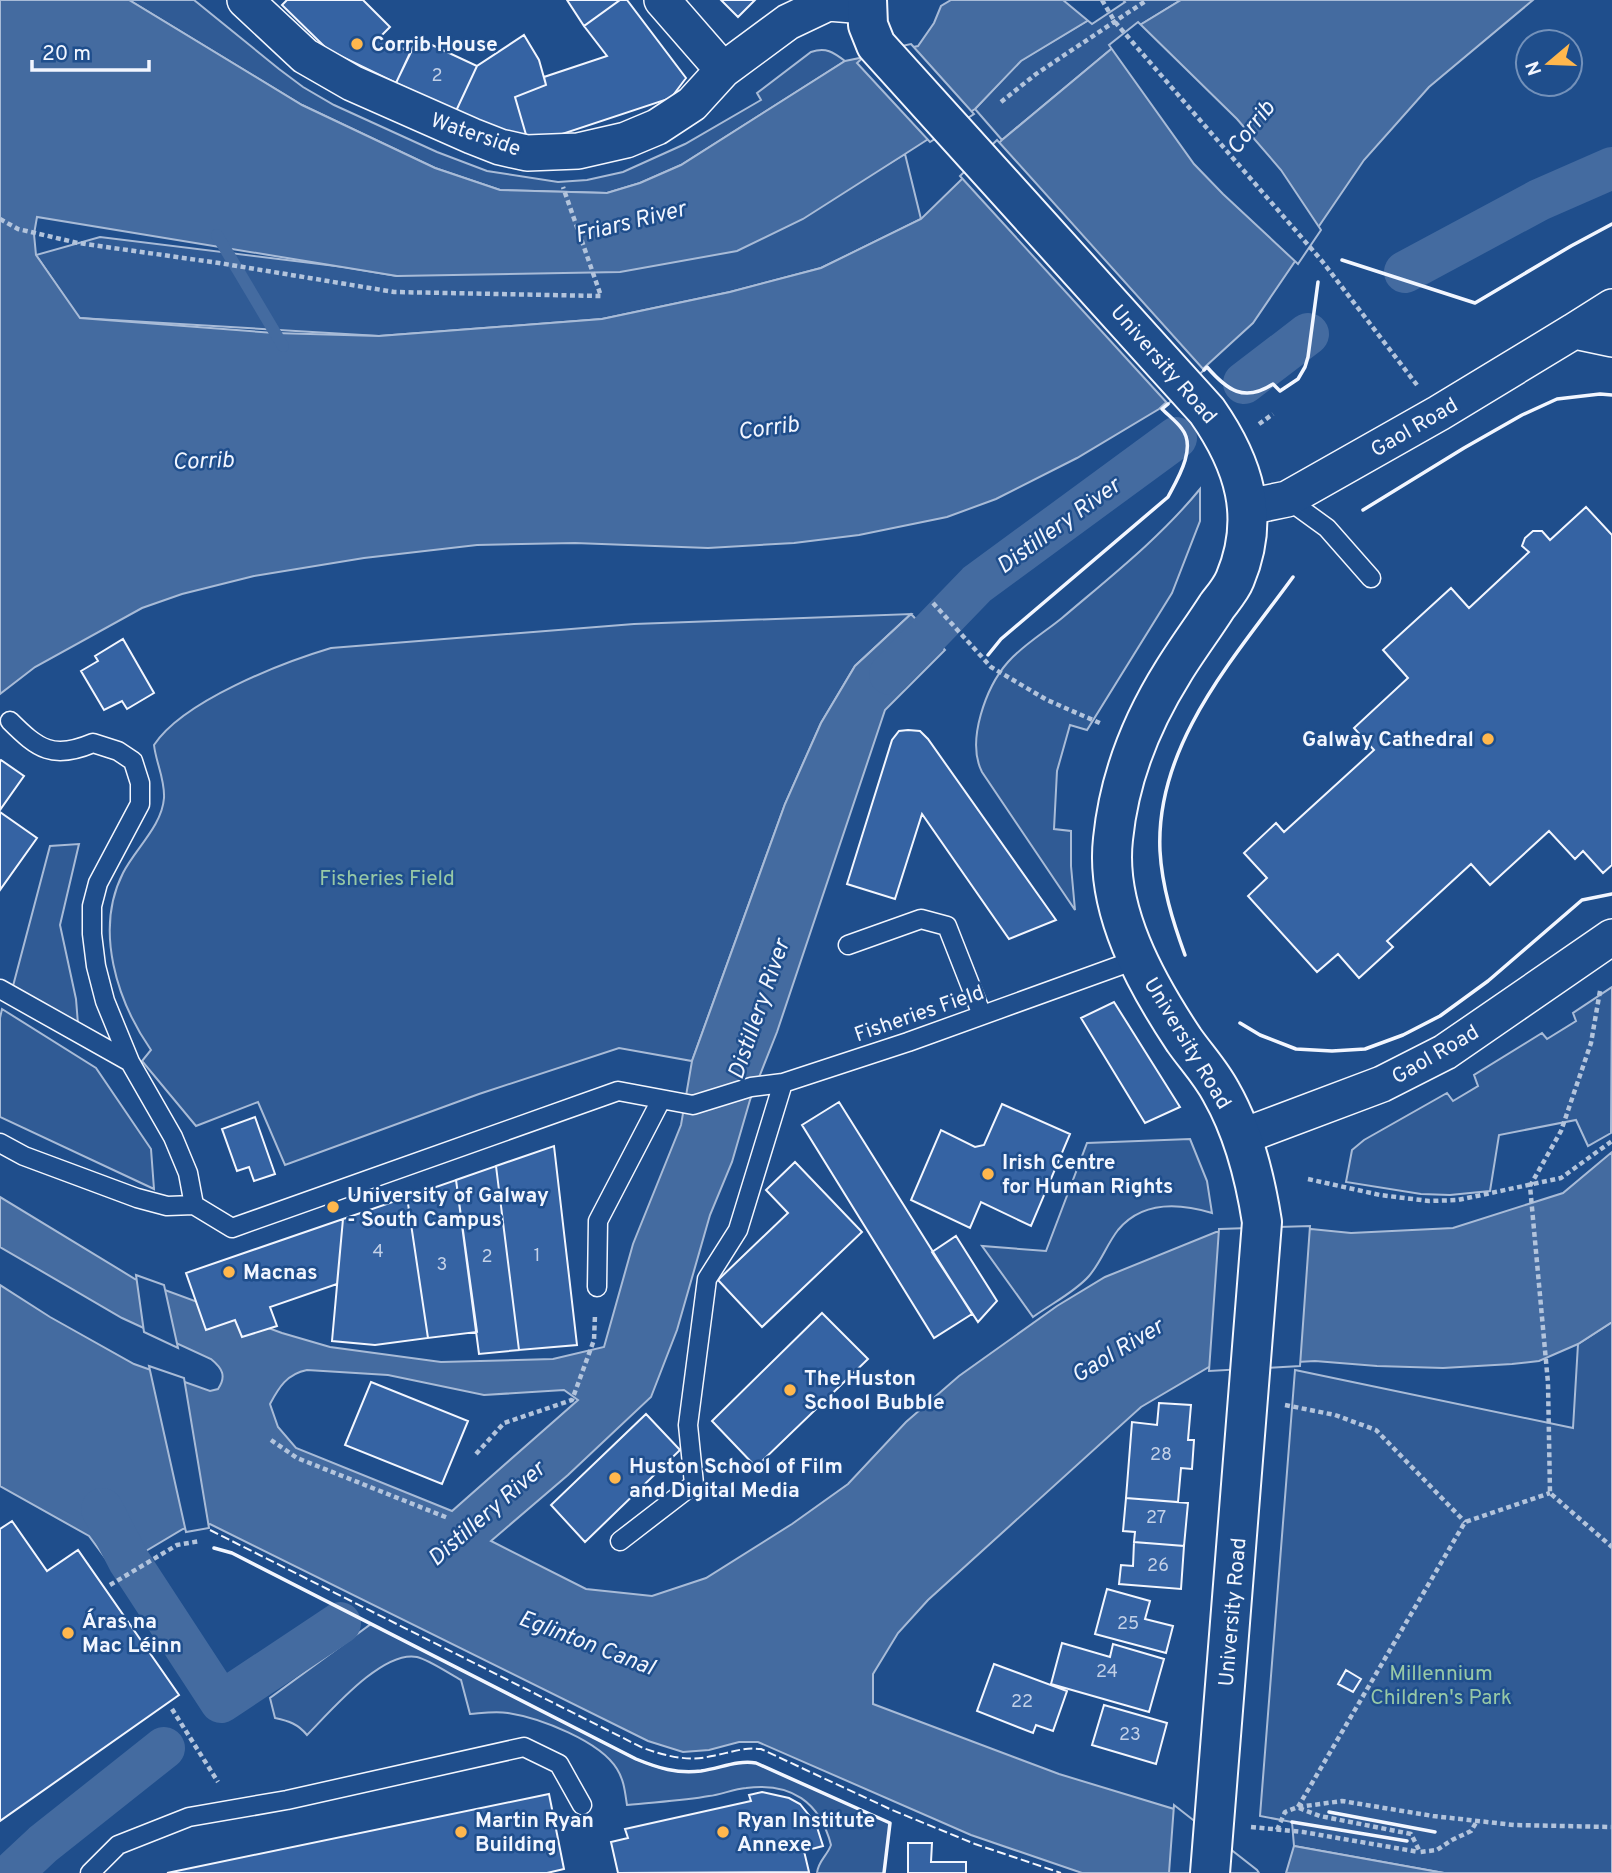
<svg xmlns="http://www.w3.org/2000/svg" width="1612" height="1873" font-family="Overpass,sans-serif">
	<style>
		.green { fill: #305b95; stroke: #a8bbd7; stroke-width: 2 }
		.water { fill: #446ba0; stroke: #a8bbd7; stroke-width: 2; fill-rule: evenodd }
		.pier { fill: #1f4e8c; stroke: #a8bbd7; stroke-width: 2 }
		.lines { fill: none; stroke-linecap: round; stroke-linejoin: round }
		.stream { stroke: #446ba0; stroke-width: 12 }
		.canal { stroke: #446ba0; stroke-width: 42 }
		.building { fill: #3563a3; stroke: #f2f6ff; stroke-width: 2 }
		.service-casing { stroke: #f2f6ff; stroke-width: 21 }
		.minor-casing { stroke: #f2f6ff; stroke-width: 38 }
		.secondary-casing { stroke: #f2f6ff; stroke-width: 42 }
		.path { stroke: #b3c4dc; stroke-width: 4.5; stroke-dasharray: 5 3.5; stroke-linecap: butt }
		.service { stroke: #1f4e8c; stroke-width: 18 }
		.minor { stroke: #1f4e8c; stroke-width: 35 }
		.secondary { stroke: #1f4e8c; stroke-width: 38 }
		.fence { stroke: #f2f6ff; stroke-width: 2; stroke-dasharray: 9 3.5; stroke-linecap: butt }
		.wall { stroke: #f2f6ff; stroke-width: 3.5 }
		.poi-dot { fill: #ffb74d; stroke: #1f4e8c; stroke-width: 2.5 }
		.labels { text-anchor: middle; stroke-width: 5; stroke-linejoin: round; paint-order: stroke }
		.number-label { font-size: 18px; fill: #c3d1e8 }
		.poi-label { font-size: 21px; font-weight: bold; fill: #f2f6ff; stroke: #1f4e8c; text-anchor: start }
		.street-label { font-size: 21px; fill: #f2f6ff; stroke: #1f4e8c }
		.park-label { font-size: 21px; fill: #97c8a6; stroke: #1f4e8c }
		.water-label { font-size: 23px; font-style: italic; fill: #f2f6ff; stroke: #1f4e8c }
	</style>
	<rect width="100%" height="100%" fill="#1f4e8c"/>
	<path class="green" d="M129,0H194L279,69L303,87L334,105L437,152L487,171L558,182L587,180L623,172L685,144L761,100L757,93L811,52C826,47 833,52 845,61L681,165L640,183L607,193L500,190L435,168L302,105Z
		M1122,0H1181L1140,25L1002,140L975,109L1020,61Z
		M905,154L921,219L821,268L730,292L602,319L379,336L79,318L36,255L100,237L344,267L397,276L855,184Z
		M1200,489V521L1172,593L1087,730L1070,725L1057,771L1054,829L1071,831V866L1075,910L982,772C966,741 986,687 1008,662C1023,645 1045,632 1062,618C1110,577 1160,538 1200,489Z
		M911,614L855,666L821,723L785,804L692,1061L619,1048L479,1094L285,1165L258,1102L196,1126L142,1061L151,1050C117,1001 94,930 123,873C135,849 162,826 164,798C165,779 156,763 154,745C183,701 281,663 331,648L634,624Z
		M79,844L60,925L76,999L78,1024L13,986L50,846Z
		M1612,987L1611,1133L1588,1146L1576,1120L1499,1135L1490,1191L1450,1195L1421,1194L1346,1182L1352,1150L1364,1140L1447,1093L1453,1101L1478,1086L1474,1075L1542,1033L1547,1039L1576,1021L1573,1013Z
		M2,1009L96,1068L151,1149L154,1189L0,1117V1018Z
		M1190,1139L1207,1181L1212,1213C1179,1203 1142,1201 1118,1230C1107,1244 1101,1262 1089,1276C1075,1292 1051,1304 1033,1317L982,1246L1046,1251L1087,1143Z
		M1612,1322V1873H1444L1294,1846L1292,1822L1260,1816L1295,1370L1573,1428L1578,1344Z
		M371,1624L636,1759C657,1768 677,1774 701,1771C721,1768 737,1760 756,1763L890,1823L884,1873H817C818,1861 827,1856 831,1845C820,1802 791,1782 746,1788C733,1789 721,1795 709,1796C682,1801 654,1802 627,1805C625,1792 624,1780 617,1769C600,1741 540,1718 508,1713C495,1711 483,1713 470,1714L461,1680C450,1674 429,1660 417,1657C382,1650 330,1712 307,1735C298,1724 289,1721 275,1718L270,1698Z"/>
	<path class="water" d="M0,0H129L302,105L435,168L500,190L607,193L640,183L681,165L845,61L918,46L934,23L941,6L951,0H1122L1021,61L975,109L905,154L803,219L737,251L620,272L397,276L37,217L34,234L36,255L80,318L275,333L379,336L602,319L730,292L821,268L921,219L1002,140L1140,25L1181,0H1533L1429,87L1364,160L1253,323L1159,409L1077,458L996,499L947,517L859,535L794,543L708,548L575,543L477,545L364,558L254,576L182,594L142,608L35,667L0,694Z
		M911,614L945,650L885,710L777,1032L750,1100L732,1162L710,1215L677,1330L651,1397L568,1475L491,1541L586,1589L652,1596L706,1578L792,1524L848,1484L906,1422L959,1376L1057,1306L1105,1277L1216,1232L1311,1229L1351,1233L1453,1228L1563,1193L1612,1152V1322L1578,1344L1539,1361L1512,1364L1443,1368L1377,1366L1315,1361L1209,1367L1141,1407L928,1600L898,1633L873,1674V1704L1059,1774L1174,1809L1255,1873H1082L971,1835L758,1742H739L709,1750L683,1752L648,1741L210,1524L183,1529L114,1570L89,1536L0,1486V1285L50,1317L134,1364L210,1391L218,1389C227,1376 222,1368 211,1359L122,1318L0,1247V1197L135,1279L282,1333L330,1347L441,1362L553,1359L604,1347L633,1244L681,1125L692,1061L785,804L821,723L855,666ZM307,1370L388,1375L484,1395L564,1390L578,1400L452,1511L296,1448L278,1427L270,1404C279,1387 287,1374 307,1370Z
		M1294,1846L1444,1873H1286Z"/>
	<path class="pier" d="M1063,0H1123L1125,2L1092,24Z
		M1138,22L1237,119L1281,170L1321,230L1298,264L1223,194L1194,164L1109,45Z
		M911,44L974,114L930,142L857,63L868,53Z
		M997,140L1204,370L1168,404L960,176Z
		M1310,1226L1300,1366L1209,1371L1219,1229Z
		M136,1275L164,1285L178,1348L144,1332Z
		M149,1366L184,1378L209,1528L186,1532Z
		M1174,1805L1257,1870L1259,1873H1169Z"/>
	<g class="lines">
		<path class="stream" d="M217,235L283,346"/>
		<path class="canal" d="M1405,272L1539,200L1612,168
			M1244,383L1308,334
			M890,674L977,584L1176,438
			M102,1509L129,1561L221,1702L340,1623
			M12,1873L43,1844L164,1748"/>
	</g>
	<path class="building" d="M287,0H363L390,27L379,38L411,52L396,83L328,50L282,5Z
		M567,0H620L584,26Z
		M620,0H627L686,78L671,98L529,145L515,97L546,85L544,77L607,56L584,26Z
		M721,0H755L738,17Z
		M524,35L539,60L546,85L515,97L529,145L480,129L474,118L456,111L477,66Z
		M417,38L477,66L456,111L396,83Z
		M1586,507L1612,535V865L1603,873L1583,851L1575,859L1549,831L1490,885L1471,864L1387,941L1393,947L1359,978L1338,954L1317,972L1248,896L1267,878L1244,853L1276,823L1284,832L1374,750L1354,728L1408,678L1383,650L1451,588L1469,608L1529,552L1522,546L1525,538L1533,531H1542L1550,540Z
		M123,639L154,693L127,709L122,701L104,710L81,671L98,661L95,656Z
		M908,730L920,731L928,739L1056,920L1009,939L922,814L895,899L847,884L892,740L899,731Z
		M1,760L24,776L0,810V761Z
		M0,812L37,838L0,890Z
		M1114,1002L1180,1107L1145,1123L1081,1018Z
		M839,1102L972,1314L934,1338L802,1125Z
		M1002,1104L1070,1134L1031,1226L981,1202L970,1228L911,1200L941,1130L975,1147L984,1145Z
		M255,1117L275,1174L254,1181L249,1167L237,1171L222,1129Z
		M554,1146L577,1345L519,1350L496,1166Z
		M795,1162L862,1232L762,1327L718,1280L788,1213L766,1190Z
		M496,1166L519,1350L479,1354L456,1180Z
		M456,1180L477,1332L428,1338L407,1197Z
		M407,1197L428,1338L375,1345L332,1341L343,1219Z
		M343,1219L337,1284L270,1307L277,1326L242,1337L235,1320L206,1330L186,1273Z
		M956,1236L997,1301L978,1322L932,1252Z
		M822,1313L868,1359L756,1467L712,1421Z
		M371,1382L468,1421L442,1484L345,1445Z
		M1159,1403L1191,1405L1188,1440H1194L1192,1469L1181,1468L1178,1502L1126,1498L1132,1422L1157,1425Z
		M646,1414L680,1450L585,1542L551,1505Z
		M1126,1498L1188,1503L1184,1546L1134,1542L1135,1532L1123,1531Z
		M12,1521L47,1571L78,1550L179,1695L0,1821V1529Z
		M1134,1542L1184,1546L1181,1589L1119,1584L1121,1565L1133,1566Z
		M1107,1589L1150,1601L1145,1619L1173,1626L1166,1653L1095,1634Z
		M1062,1643L1110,1657L1113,1644L1164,1659L1149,1712L1051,1684Z
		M994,1664L1067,1691L1053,1731L1036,1725L1033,1733L977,1711Z
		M1346,1670L1361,1679L1353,1692L1338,1684Z
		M1104,1705L1167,1723L1156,1764L1092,1745Z
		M762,1792L789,1798L800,1804L816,1824L823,1846L804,1851L809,1872L618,1873L611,1842L628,1838L625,1829L751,1801L749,1795Z
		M549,1794L564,1869L547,1873H167Z
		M908,1843H932L931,1862H966V1873H908Z"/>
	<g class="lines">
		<g class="service-casing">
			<path id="service" d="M1287,499L1327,528L1371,578
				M10,721C38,749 53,760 93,743L118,751L133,761L140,783V804L98,883L92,906V934L96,966L105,1001L130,1062L173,1137L188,1173L194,1205
				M848,945L921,919L947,926L982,1015
				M0,989L130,1062
				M0,1143L24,1156L137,1198L167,1206L194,1205L232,1228L618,1091L693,1105L751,1087L783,1083L908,1042L1138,959
				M597,1287L598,1221L661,1100
				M620,1541L694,1484L688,1425L707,1279L738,1230L783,1083
				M90,1873L118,1845L189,1817L287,1800L524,1747L559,1764L582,1805"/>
		</g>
		<g class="minor-casing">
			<path id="minor" d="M245,0L305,56L352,83L472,136L500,147L527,153L578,151L626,140L657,127L692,104L723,70L788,22L828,3L866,6
				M662,0L723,70
				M1574,331L1612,307
				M1248,507L1287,499L1439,413L1574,331L1612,339
				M1241,1137L1382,1084L1445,1052L1612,937"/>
		</g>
		<g class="secondary-casing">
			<path id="secondary" d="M867,0L868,25L876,45L1207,411C1244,464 1261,517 1235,579C1231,589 1223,598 1217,606C1203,628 1187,649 1173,672C1141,723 1119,779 1113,839C1105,910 1146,983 1184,1040C1196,1057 1211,1073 1221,1092C1244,1132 1255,1177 1262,1222L1210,1873"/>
		</g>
		<path class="path" d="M1102,0L1115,22L1322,261L1417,385
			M1001,102L1036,74L1147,0
			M0,219L18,229L78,243L219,263L394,292L601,296L563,187
			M1259,424L1273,414
			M933,603L991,667L1047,700L1102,724
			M1600,991L1591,1043L1561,1131L1530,1186L1548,1383L1550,1493L1612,1547
			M1308,1179L1380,1195L1429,1201L1458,1200L1561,1178L1612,1141
			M1285,1405L1335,1415L1376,1430L1465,1522
			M271,1440L297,1458L448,1518
			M476,1454L504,1423L572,1400L594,1340L595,1315
			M110,1585L177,1545L200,1541
			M172,1709L218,1782
			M1298,1807L1465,1522L1550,1493
			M1299,1808L1320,1816L1411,1834L1420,1852L1437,1850L1452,1840L1471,1831L1477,1821
			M1251,1827L1303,1832L1419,1852
			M1277,1830L1285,1812L1298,1807L1342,1801L1433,1816L1514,1825L1612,1827"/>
		<use href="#service" class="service"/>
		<use href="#minor" class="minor"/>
		<use href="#secondary" class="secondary"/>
		<path class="fence" d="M210,1530L643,1748C666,1756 688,1762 712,1756C729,1753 743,1747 761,1749L892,1810L975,1844L1061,1873"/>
		<path class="wall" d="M1342,260L1475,303L1571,246L1612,224
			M1204,370L1207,367C1227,390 1244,403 1273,384L1280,391L1298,379L1305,367L1308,357L1318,282
			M1363,510L1464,448L1522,415L1557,399L1600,394L1612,395
			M988,655L1001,639L1168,497C1177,480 1197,448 1182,429C1177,422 1168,415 1162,409L1168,404
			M1185,955C1173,922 1162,887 1160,851C1155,745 1234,658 1293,577
			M1240,1023L1260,1035L1296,1049L1332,1051L1365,1049L1403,1035L1440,1016L1488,981L1582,900L1612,894
			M214,1548L232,1553L636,1759C658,1768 677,1774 701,1771C721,1768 737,1760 756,1763L890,1823L884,1873
			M1329,1812L1435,1832
			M1292,1822L1407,1841"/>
	</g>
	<g class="poi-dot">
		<circle cx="357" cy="44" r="7"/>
		<circle cx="1488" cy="739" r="7"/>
		<circle cx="988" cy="1174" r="7"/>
		<circle cx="333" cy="1207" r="7"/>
		<circle cx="229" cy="1272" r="7"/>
		<circle cx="790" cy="1390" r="7"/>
		<circle cx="615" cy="1478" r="7"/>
		<circle cx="68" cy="1633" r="7"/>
		<circle cx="461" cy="1832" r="7"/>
		<circle cx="723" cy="1832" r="7"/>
	</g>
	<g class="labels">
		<g class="number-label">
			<text x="437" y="81">2</text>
			<text x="378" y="1257">4</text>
			<text x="537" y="1261">1</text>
			<text x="487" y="1262">2</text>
			<text x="442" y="1270">3</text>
			<text x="1161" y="1460">28</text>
			<text x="1156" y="1523">27</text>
			<text x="1158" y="1571">26</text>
			<text x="1128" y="1629">25</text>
			<text x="1107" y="1677">24</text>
			<text x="1022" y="1707">22</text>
			<text x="1130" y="1740">23</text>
		</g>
		<g class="poi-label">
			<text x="371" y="51">Corrib House</text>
			<text x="1474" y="746" text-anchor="end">Galway Cathedral</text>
			<text x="1002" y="1169">Irish Centre<tspan x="1002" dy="24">for Human Rights</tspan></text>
			<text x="347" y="1202">University of Galway<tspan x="347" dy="24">- South Campus</tspan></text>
			<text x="243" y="1279">Macnas</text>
			<text x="804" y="1385">The Huston<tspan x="804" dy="24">School Bubble</tspan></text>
			<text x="629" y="1473">Huston School of Film<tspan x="629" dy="24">and Digital Media</tspan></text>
			<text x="82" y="1628">Áras na<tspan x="82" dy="24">Mac Léinn</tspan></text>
			<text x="475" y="1827">Martin Ryan<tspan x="475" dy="24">Building</tspan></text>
			<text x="737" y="1827">Ryan Institute<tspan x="737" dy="24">Annexe</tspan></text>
		</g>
		<g class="street-label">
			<text transform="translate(476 134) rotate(19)" y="7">Waterside</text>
			<text transform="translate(1164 364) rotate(49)" y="7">University Road</text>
			<text transform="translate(1414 427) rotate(-30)" y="7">Gaol Road</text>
			<text transform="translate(919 1013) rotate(-19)" y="7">Fisheries Field</text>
			<text transform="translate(1188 1043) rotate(59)" y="7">University Road</text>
			<text transform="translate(1435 1054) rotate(-30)" y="7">Gaol Road</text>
			<text transform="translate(1232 1612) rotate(-85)" y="7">University Road</text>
		</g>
		<g class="park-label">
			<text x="387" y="885">Fisheries Field</text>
			<text x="1441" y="1680">Millennium<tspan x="1441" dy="24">Children's Park</tspan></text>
		</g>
		<g class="water-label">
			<text transform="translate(1250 127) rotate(-51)" y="8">Corrib</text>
			<text transform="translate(630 221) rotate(-14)" y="8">Friars River</text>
			<text transform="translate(768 427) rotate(-8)" y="8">Corrib</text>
			<text transform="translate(203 460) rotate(-2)" y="8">Corrib</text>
			<text transform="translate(1058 525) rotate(-36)" y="8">Distillery River</text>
			<text transform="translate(758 1009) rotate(-71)" y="8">Distillery River</text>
			<text transform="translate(1117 1350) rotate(-31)" y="8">Gaol River</text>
			<text transform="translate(486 1513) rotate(-41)" y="8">Distillery River</text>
			<text transform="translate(587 1642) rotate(21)" y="8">Eglinton Canal</text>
		</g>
	</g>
	<g transform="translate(1549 63) rotate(251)"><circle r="33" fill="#1f4e8c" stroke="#7391ba" stroke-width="2"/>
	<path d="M0-5L12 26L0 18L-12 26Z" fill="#ffb74d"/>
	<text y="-10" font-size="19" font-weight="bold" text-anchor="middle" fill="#f2f6ff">N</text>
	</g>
	<path d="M32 60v10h117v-10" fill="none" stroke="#f2f6ff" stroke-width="3.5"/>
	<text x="42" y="60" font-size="21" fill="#f2f6ff" stroke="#1f4e8c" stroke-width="5" paint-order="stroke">20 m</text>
</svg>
